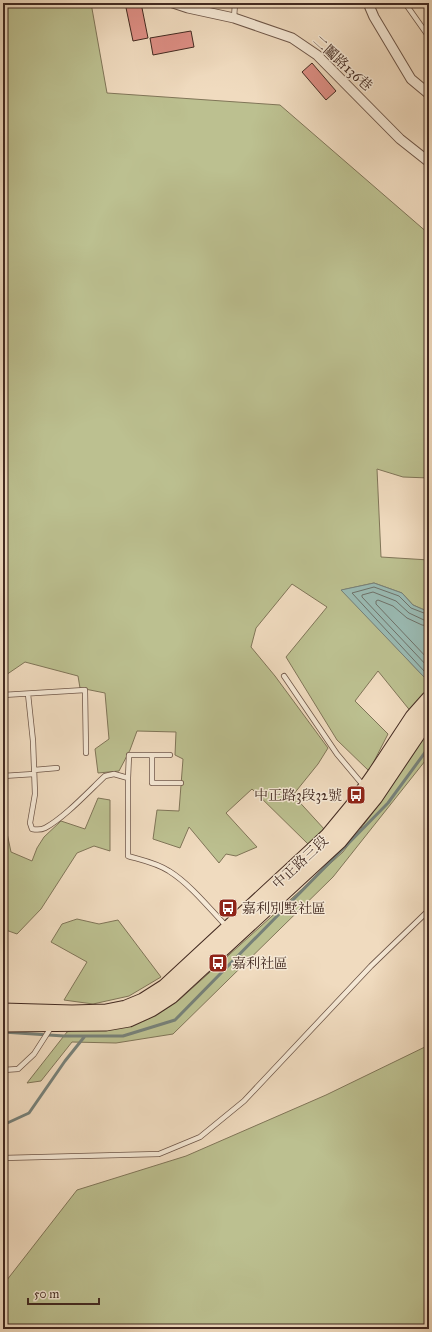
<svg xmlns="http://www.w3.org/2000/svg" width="432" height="1332" font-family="'IM FELL Great Primer','Noto Serif TC',serif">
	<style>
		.green { fill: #bcc090; stroke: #807558 }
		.water { fill: #9abbb4; stroke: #778179 }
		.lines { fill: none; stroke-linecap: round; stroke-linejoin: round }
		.shore { stroke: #6e726a; stroke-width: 1 }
		.stream { stroke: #778179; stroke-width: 3 }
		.building { fill: #dd8e84; stroke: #432a21 }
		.lane-casing { stroke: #6e5648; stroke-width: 6 }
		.street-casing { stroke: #6e5648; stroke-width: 11 }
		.primary-casing { stroke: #432a21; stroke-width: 17 }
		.lane { stroke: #f5e8d5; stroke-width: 4.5 }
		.street { stroke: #f5e8d5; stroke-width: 9 }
		.primary { stroke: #f0dbbf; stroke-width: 15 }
		.labels { text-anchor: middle; stroke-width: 3; stroke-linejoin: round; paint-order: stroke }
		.street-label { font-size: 14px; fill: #432a21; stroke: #f5e8d5 }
		.poi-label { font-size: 14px; fill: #432a21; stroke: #f5e8d5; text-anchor: start }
	</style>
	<rect width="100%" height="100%" fill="#f0dbbf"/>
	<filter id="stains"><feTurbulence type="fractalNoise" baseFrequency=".005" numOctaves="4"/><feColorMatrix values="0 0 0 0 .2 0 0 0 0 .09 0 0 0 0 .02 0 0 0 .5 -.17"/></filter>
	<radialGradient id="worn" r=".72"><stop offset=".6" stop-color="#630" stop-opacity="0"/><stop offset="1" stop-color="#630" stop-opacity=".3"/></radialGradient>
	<path class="green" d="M3,3H91L107,93L280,105L429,234V478L403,477L377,469L381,557L429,560V612L413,605L402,593L374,583L342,590L425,678L429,676V695L412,713L378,671L355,701L388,734L369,771L337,740L286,657L327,607L292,584L256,628L251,647L275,676L328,748L318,764L293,795L325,830L309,845L252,789L226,813L257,847L236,856L226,854L219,863L189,827L180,848L153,839L157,810L179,811L183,759L175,755L176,732L137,731L130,750L119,771L98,773L95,749L109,739L105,693L80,688L78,676L25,662L3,677Z
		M429,731V756L333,877L173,1034L116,1043L72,1042L41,1081L27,1083L67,1032L76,1029L140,1021L178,1001L343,852L383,799L425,735Z
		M98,798L110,800V851L94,846L77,853L41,909L17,934L3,929V814L11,852L32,861L37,848L44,837L61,821L85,829Z
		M77,919L99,924L118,920L161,977L129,996L93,1004L64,1000L87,962L51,942L62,924Z
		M429,1045V1329H3V1285L77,1190L186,1156L326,1095Z"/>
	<path class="water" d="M374,583L402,593L413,605L429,612V676L425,678L341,590Z"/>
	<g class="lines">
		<path class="shore" d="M429,615L411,608L399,596L374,587L352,593L425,672L429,673
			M429,620H424L409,613L396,601L373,592L362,595V597L429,668
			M429,626L422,625L407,618L393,606L378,600L376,601V604L429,660"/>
		<path class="stream" d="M3,1032L64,1036H123L175,1020L388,803L429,747
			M3,1125L29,1113L65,1061L85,1036"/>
	</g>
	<path class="building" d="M125,3H141L148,38L133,41Z
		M191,31L194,47L153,55L150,38Z
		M312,63L336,91L326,100L302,72Z"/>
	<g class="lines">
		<g class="lane-casing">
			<path id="lane" d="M405,3L429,37
				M234,18L235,3
				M284,676L337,754L363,785
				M28,694L33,741L35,794L30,823L32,829C37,830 41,830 45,828C64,818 88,792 105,776L114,774L128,778V856C142,860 157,863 169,871C190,884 210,909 227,927
				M3,695L85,690L86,753
				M152,755V783H181
				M34,770L57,768
				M3,776L34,774
				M128,778L129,755H170
				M3,1070L18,1069L34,1054L52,1026
				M3,1158L159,1154L200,1137L244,1101L371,966L429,910"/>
		</g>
		<g class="street-casing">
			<path id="street" d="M173,3L188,8L234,18L292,38L317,55L400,139L429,162
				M368,3L374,17L411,79L429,94"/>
		</g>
		<g class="primary-casing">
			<path id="primary" d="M3,1011L72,1013L106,1012L126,1008L143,1001L165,987L328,836L352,807L376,773L413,717L429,699
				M3,1024L106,1023L129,1019L151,1009L171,996L339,841L375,797L420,730L429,720"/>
		</g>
		<use href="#lane" class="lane"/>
		<use href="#street" class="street"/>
		<use href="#primary" class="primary"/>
	</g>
	<defs>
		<g id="bus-square" transform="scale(1)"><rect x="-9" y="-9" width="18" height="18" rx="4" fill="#8f2418" stroke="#f5e8d5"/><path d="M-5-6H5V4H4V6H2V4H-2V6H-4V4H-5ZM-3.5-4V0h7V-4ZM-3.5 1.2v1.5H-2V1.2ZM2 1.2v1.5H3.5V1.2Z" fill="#fff"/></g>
	</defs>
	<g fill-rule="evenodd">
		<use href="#bus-square" x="356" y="795"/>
		<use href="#bus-square" x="228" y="908"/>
		<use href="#bus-square" x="218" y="963"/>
	</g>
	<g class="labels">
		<g class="street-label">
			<text transform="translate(343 63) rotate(42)" y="5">二鬮路136巷</text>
			<text transform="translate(300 862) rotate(-43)" y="5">中正路三段</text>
		</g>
		<g class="poi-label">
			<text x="342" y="800" text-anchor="end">中正路3段32號</text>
			<text x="242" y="913">嘉利別墅社區</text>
			<text x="232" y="968">嘉利社區</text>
		</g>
	</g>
	<rect width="432" height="1332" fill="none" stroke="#f0dbbf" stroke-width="16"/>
	<rect x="4" y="4" width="424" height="1324" fill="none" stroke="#432a21" stroke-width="2"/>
	<rect x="8" y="8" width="416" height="1316" fill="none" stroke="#432a21"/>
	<path d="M28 1298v6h71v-6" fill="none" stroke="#432a21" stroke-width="2"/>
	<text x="34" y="1298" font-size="12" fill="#432a21" stroke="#f5e8d5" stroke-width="3" paint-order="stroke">50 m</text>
	<rect width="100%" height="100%" filter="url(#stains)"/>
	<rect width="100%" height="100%" fill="url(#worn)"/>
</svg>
